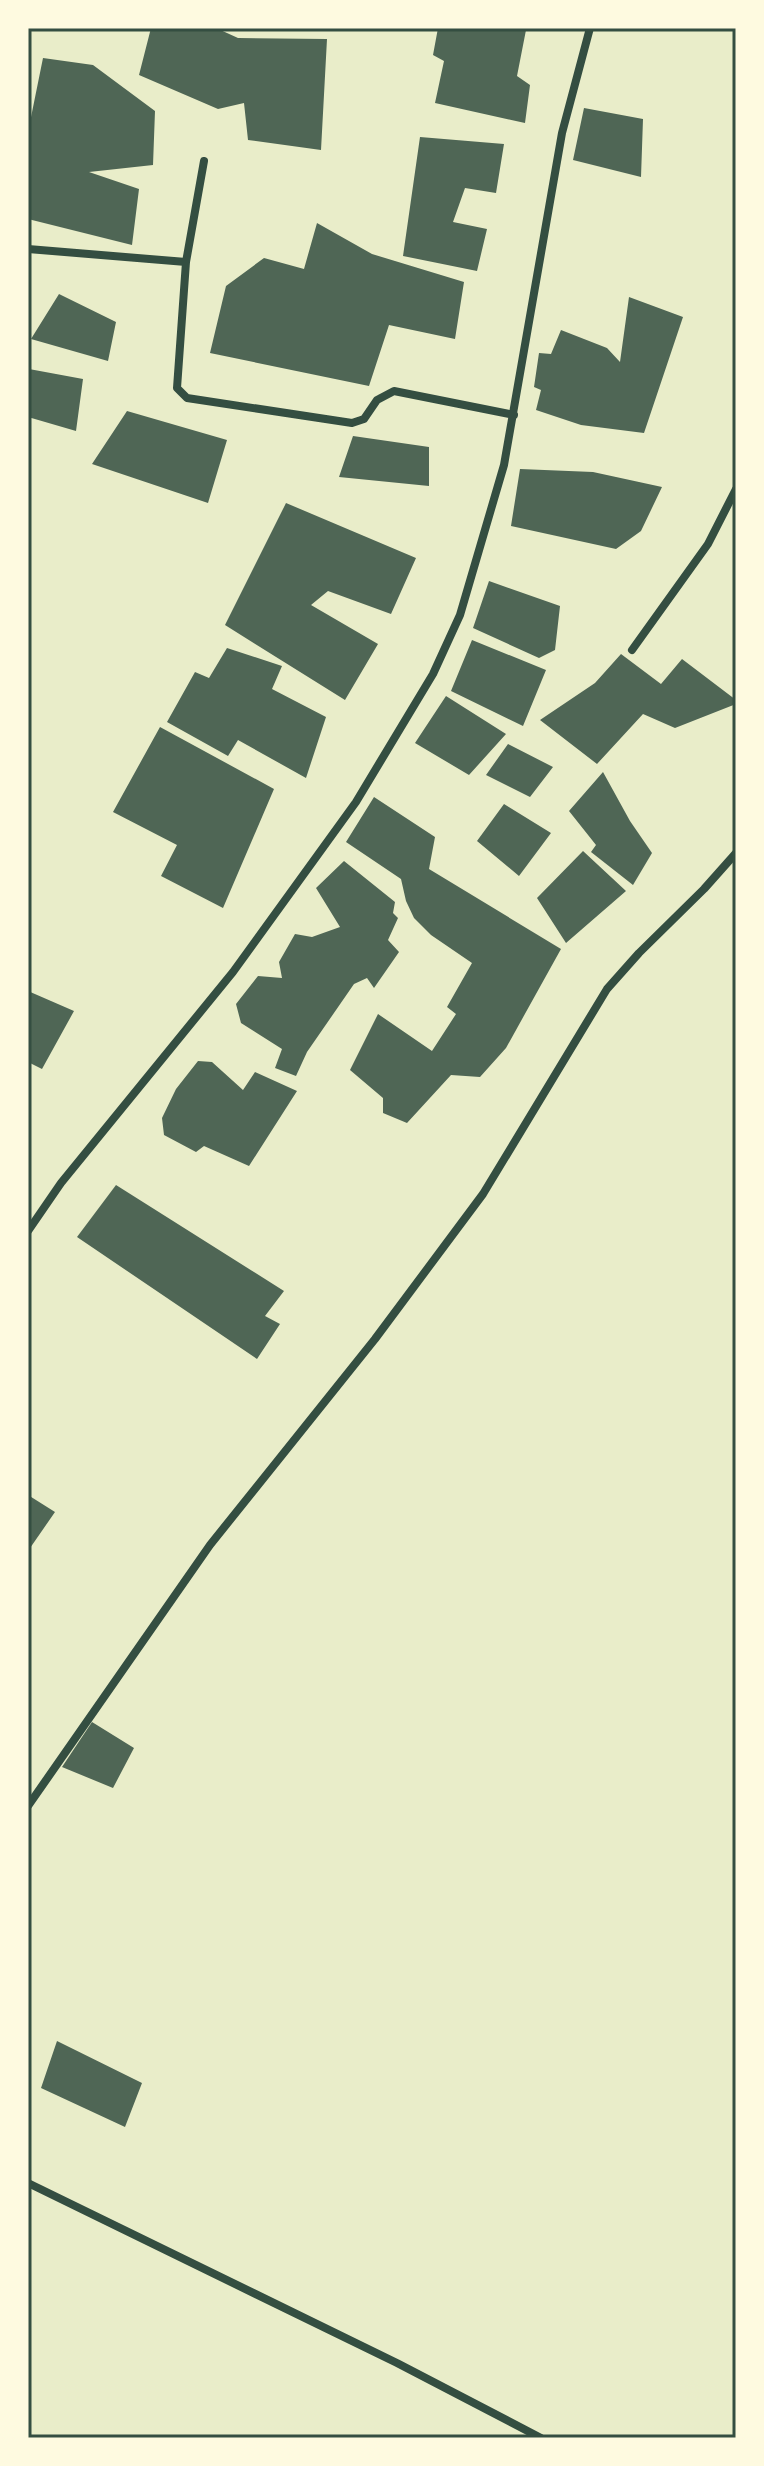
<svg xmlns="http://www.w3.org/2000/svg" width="764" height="2466" font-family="Commissioner,sans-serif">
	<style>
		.building { fill: #4f6655 }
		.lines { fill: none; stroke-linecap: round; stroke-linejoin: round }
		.minor { stroke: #344e41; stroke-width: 8 }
		.neatline { fill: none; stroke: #344e41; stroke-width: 3 }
	</style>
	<rect width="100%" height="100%" fill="#e9edc9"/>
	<path class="building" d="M151,28H216L238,38L327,39L321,150L248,140L244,103L218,109L139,75Z
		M438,28H524L526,30L517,76L530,85L525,123L435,103L444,61L433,55Z
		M43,58L93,65L155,111L153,165L89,172L139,189L132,245L28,219V132Z
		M584,108L643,119L641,177L573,160Z
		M420,137L504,144L496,193L465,188L453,222L487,229L477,271L403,256Z
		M317,223L372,254L464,282L455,339L389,325L369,386L210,353L226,286L264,258L304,269Z
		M59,294L116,322L108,361L31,339Z
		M629,297L683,317L644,433L581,425L536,410L541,390L534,387L539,353L551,354L561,330L607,348L620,362Z
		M29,369L83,379L76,431L28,417Z
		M127,411L227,440L208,503L92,464Z
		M353,436L429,447V486L339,477Z
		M520,469L593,472L662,487L641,531L616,549L511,526Z
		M286,503L416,558L391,614L328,591L311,605L378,644L345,700L225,625Z
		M489,581L560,606L555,650L539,658L473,628Z
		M472,640L546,670L523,726L451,691Z
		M227,648L282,666L272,689L326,717L306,778L238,740L228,756L167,722L195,672L209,678Z
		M621,654L661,684L682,659L736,700V704L675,728L643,714L597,764L540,720L595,683Z
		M446,696L506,734L469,775L415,743Z
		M160,727L274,789L223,908L161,876L177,845L113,812Z
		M508,744L553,767L530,797L486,775Z
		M603,772L630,821L652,853L633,885L591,852L596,845L569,811Z
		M374,797L435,837L429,869L561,949L506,1048L480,1077L451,1075L407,1123L383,1113V1098L350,1070L378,1014L432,1051L456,1014L447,1007L472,963L431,935L414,918L406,901L401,879L346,842Z
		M504,804L551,833L519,876L477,841Z
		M583,851L626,891L566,943L537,898Z
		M344,861L395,902L393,913L398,918L388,940L399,952L374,988L367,978L354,984L307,1052L296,1076L275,1068L282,1049L241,1023L236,1004L258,976L282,978L279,962L295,934L312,937L340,927L316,888Z
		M28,991L74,1011L42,1069L28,1062Z
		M198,1061L212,1062L243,1090L255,1072L297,1091L249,1166L204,1146L196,1152L164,1135L162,1118L176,1089Z
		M116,1185L284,1291L265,1316L280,1324L257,1359L77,1237Z
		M28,1495L55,1512L28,1551Z
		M92,1722L134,1748L113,1788L62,1767Z
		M57,2041L142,2083L125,2127L41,2088Z"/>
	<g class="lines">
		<path class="minor" d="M28,249L186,262L177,388L187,398L352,423L364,419L377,400L394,391L514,415
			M186,262L204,161
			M632,650L708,544L736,489
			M28,1231L61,1183L233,972L356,802L433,674L460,615L504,465L562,133L590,28
			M28,1806L210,1545L375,1339L483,1194L607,989L639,953L704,889L736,853
			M28,2183L397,2363L541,2438"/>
	</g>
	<rect width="764" height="2466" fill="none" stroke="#fefae0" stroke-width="60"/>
	<rect x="30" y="30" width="704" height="2406" class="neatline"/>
</svg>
